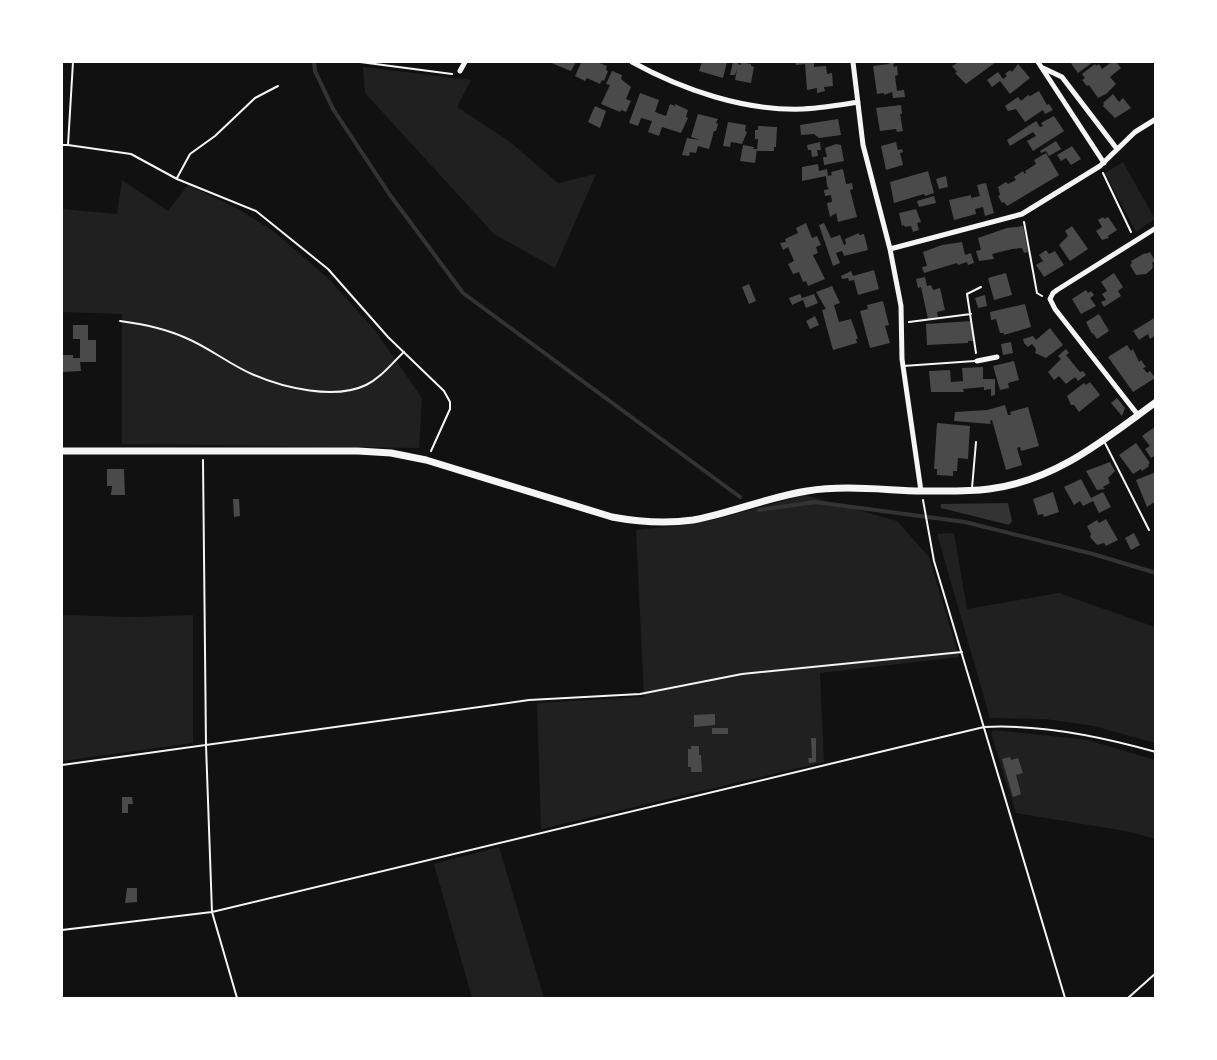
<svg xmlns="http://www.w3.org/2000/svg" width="1217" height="1060" font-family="Inter,sans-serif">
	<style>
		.green { fill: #202020 }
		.water { fill: #333 }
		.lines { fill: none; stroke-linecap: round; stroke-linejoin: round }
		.stream { stroke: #333; stroke-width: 4 }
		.building { fill: #4a4a4a }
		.path { stroke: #f5f5f5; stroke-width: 2 }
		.service { stroke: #f5f5f5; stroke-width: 2 }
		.minor { stroke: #f5f5f5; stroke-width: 5 }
		.tertiary { stroke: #f5f5f5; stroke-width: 7 }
	</style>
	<rect width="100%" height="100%" fill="#111"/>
	<path class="green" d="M363,67L471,80L457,107L509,141L558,183L596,174L555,268L494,234L365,93Z
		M1123,162L1155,219L1136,232L1105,173Z
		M122,180L168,211L188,185L240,210L273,231L330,280L376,332L422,398L419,448L122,444V314L62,312V209L117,214Z
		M805,495L897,521L929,557L959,657L820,673L824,762L541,829L537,703L644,697L636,530L677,526L713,520Z
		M954,533L967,609L1059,593L1155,627V743L1094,726L1045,719L990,718L937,534Z
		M62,615L133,617L193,615V743L62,761Z
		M994,730L1088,740L1155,760V839L1131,832L1016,813L991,733Z
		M499,847L544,998H472L434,864Z"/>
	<path class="water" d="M1008,503L1012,521L1009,525L941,508V504Z"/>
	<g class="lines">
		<path class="stream" d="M314,62L315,71L333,109L390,195L463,293L740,497
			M759,510L815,502L965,522L1093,554L1156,573"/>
	</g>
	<path class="building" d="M549,62H576L571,71Z
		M576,62H597L607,66L606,70L608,71L604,81L602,80L600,84L587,78L585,81L575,76L581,63Z
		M702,62H727L723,78L699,71Z
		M733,62H739L738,64L741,65V62L751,64V66L754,67L751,83L735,80L737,69L735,75H730Z
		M795,62H814V67L826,66L827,74L832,73L833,86L824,87L825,91L817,93V88L807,90L805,64L796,65Z
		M888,62H898L893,64L894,67L897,66L898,75L895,76L897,91L904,90L905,97L893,98L892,92L884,95V93L877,94L873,66L889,64Z
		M959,62H996L966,84L955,73L957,72L952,66Z
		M1070,62H1093L1078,73Z
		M1112,62H1116L1121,68L1110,77L1116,84L1106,94L1098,98L1089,85L1087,86L1082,80L1085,78L1082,74L1095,64L1096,66L1099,64L1102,69Z
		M1018,64L1030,78L1010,94L1000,81L992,87L987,80L998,72L1003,79L1007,76L1005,74L1010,70L1012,72Z
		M612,71L622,75L621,79L631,87L626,99L631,101L626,112L621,110L620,112L601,104L610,85L606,84Z
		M1039,91L1047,105L1049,104L1053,110L1045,114L1043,110L1025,122L1016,109L1008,111L1005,106L1018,97L1021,101L1028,95L1030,96Z
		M640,93L659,100L655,112L666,116L670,104L675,106V104L688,110L686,117L688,118L681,133L662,127L659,136L648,132L652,121L641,118L638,126L629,123Z
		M1113,94L1119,102L1123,98L1131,108L1115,118L1103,106L1104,104L1103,103Z
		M901,105L902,114H900L903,131L897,132L896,129L880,131L876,108Z
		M595,106L606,111L600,128L588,122Z
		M698,114L718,119L716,123L718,124L716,131H714L709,149L698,146L696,153L690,152L689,156L682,155L687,138L700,140L691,137Z
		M1054,116L1064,131L1033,151L1027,141L1036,136L1033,132L1010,146L1007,140L1036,121L1040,127L1043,126L1041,123Z
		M838,119L841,135L819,138L814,134L801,135L800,125Z
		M728,122L746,125L745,131L747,132L742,144L731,142L730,147L723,146Z
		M758,126L777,127L776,147H774V151H757L758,139H755V130H758Z
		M1056,141L1061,149L1049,156L1046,151L1041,153L1040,151Z
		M820,142L821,150H817L818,156L812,157L811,150H808L807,145Z
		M896,142L898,150L902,149L903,152L900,153L903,165L886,170L881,146Z
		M836,144L841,145L844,161L824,165L823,157H827L825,148Z
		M743,145L754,147L753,149H757L755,163L740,161Z
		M1072,146L1081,159L1071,165L1066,158L1061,161L1057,155Z
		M1046,153L1059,175L1007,206L1004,202L1002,203L998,196L1000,195L998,187L1006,182L1008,184L1016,180L1014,177L1023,171L1025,174L1026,173L1025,171L1036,164L1034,160Z
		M818,164L819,171L827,169L828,176L832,175L831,172L843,169L846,184L852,183L853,189L850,190L857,217L838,222L836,213L830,217L827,203L832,202L831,195L825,196L824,190L829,189L827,186L826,176L802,181V167Z
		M928,171L934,193L925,196L924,194L894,203L890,182Z
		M946,176L948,187L939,189L936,179Z
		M986,183L994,213L985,216L983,207L975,209L976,214L954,220L949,200L971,195V198L980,196L977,185Z
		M934,196L936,203L919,207L917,201Z
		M916,209L921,222L917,223L919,230L913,232L911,226L905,227L904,225L902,226L899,213Z
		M1103,217L1104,219L1108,217L1117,230L1108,236L1109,238L1102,240L1096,231L1102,227L1098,220Z
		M806,223L812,238L817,236L821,245L816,247L818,253L813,255L825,279L808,286L806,281L803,282L799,272L793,274L788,264L794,261L788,247L783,250L780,243L786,242L785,239L798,233L796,228Z
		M824,223L831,238L840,235L844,245L846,244L845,239L859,233V235L864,234L868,250L844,256L842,251L836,253L840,263L833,266L819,225Z
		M1023,226L1028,252L1024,253L1022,248L1012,249L992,254L994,259L979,261L976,251L981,250L978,238L1007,228Z
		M1072,226L1088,249L1070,261L1059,245L1068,236L1065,231Z
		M962,242L965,255L971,253L974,263L968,265L967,262L958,265L957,263L924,273L922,267L927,266L923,252L942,245Z
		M1046,250L1049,254L1055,251L1064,265L1044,277L1036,265L1043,261L1039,255Z
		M1150,252L1155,261L1152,263L1153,266L1152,269L1146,274L1136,275L1130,265L1132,263L1131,261L1145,253L1146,254Z
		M874,270L879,289L858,295L854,280L849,281L848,278L842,279L841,276L851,271L853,276Z
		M1006,273L1012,295L994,300L988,278Z
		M1114,273L1123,287L1118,291L1121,296L1104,307L1101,302L1106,300L1102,294L1107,291L1101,282Z
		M925,277L927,286L931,285L933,290L940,288L945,310L937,312L938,317L928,319L921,287L918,288L916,279Z
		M749,284L756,301L749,304L742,287Z
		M832,286L840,303L834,305L839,322L851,319L858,339H856L857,343L833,350L822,310L826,309L816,292Z
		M1086,290L1088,293L1091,291L1094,295L1090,298L1096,306L1081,314L1072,299Z
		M800,294L802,298L814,294L818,303L806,308L803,300L792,305L789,298Z
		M985,295L987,306L978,308L975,298Z
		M883,301L889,325L885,326L890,343L870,348L860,311L868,309L867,305Z
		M1025,304L1031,327L1004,335V333H1000L996,319L991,320L990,312Z
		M1099,314L1109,331L1097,339L1093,333L1092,334L1086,322Z
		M815,316L819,325L810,329L806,321Z
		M1156,317V335L1150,339L1148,334L1139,340L1133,331Z
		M972,321L973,341H968V343L927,345L926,324Z
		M73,325H88V340H96V362H80L81,371L62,372V355H73V358H80V339H73Z
		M1050,328L1063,345L1046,358L1035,353L1036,349L1032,344L1028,347L1024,343L1023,339L1033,336L1036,340Z
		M1011,342L1013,353L1003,355L1001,344Z
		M1127,345L1131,351L1133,349L1139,362L1141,360L1146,367L1143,368L1147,373L1150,371L1155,378L1133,392L1108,357Z
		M1066,349L1069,353L1066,355L1080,372L1083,371L1086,375L1078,381L1075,377L1066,384L1059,376L1054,380L1048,372L1061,359L1058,356Z
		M1014,361L1019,380L1008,383L1009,388L1000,390L993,366Z
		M983,367V379H995V395L991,396V389L984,390V387L963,389L964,392H931L929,371L950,370L951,382L963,381L962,368Z
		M1090,382L1100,395L1079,412L1074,405H1071L1067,396L1084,383L1086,385Z
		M1117,398L1125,408L1122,416L1111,403Z
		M1005,405L1008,415H1011L1010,412L1028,407L1039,446L1021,451L1020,447L1017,448L1022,465L1006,470L992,420L990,421L991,424L954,421L955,412L987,410Z
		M937,423L970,426L968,459L958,458L957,471H953V476L937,475V469H934Z
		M1156,426V455L1151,458L1145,449L1150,446L1142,436Z
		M1136,443L1150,463L1148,464L1149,466L1142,471L1141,469L1133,474L1119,455Z
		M1110,462L1115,471L1108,478L1110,483L1103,487L1105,489L1097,490L1086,471Z
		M107,469H124L125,495H111L112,486H107Z
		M1156,472V501L1147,507L1136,480Z
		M1081,479L1091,498L1103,492L1111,507L1099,513L1093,501L1083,506L1080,501L1074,505L1064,487Z
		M1053,492L1059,512L1044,517L1043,514L1038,515L1033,499Z
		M233,499H239L240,516L234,517Z
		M1106,519L1118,540L1106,546L1104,543L1097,545L1090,537L1091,534L1087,526L1097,520L1099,523Z
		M1134,533L1140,545L1131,550L1125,538Z
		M715,714V725L694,727V715Z
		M712,728H728V734H712Z
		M811,738H816V762L809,763L808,758H812Z
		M691,746H699V755H701L702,772H691V767H688V749H691Z
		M1010,757L1011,760L1018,758L1023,773L1016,775L1021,794L1013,797L1002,759Z
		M122,797H132L133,804H128V813H122Z
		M127,888H137V902L125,903Z"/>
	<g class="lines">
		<path class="path" d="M360,62L452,74
			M62,145H68L131,154L177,179L256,211L328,269L388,337L444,391L450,402V409L431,451
			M68,145L73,62
			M1103,173L1131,232
			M177,178L190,154L215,136L255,98L278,86
			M1024,222L1037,293L1042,296
			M120,321C143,324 164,328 186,338C210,348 230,365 254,375C284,388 335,400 366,385C381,378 392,363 404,352
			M909,322L971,314
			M976,353L967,294L981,287
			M203,460L206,745L212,912L237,998
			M923,500L934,561L1065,998
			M62,765L529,700L640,694L742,674L962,652
			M62,930L212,912L984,727C1041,724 1100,736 1156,752
			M1128,998L1156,973"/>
		<path class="service" d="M903,366L975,361
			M1104,441L1149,530
			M972,488L976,442"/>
		<path class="minor" d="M632,62C683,90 744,111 803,109C821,108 840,105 858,102
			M853,62L863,145L890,249L901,306L902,359L921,491
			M1038,62L1104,163
			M1043,68L1062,77L1117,149
			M460,71L465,62
			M890,249L1022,214L1100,166L1135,132L1156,119
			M977,361L997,357
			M1138,415L1055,309L1050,299L1053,293L1057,290L1156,228"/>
		<path class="tertiary" d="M62,451H358L391,453L426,460L612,517C639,522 665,524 693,520C732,513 768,497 807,491C844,485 883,490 921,491C943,491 966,492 989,489C1055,481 1104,440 1156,402"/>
	</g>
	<rect width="1217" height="1060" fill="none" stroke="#ffffff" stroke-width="126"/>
</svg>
